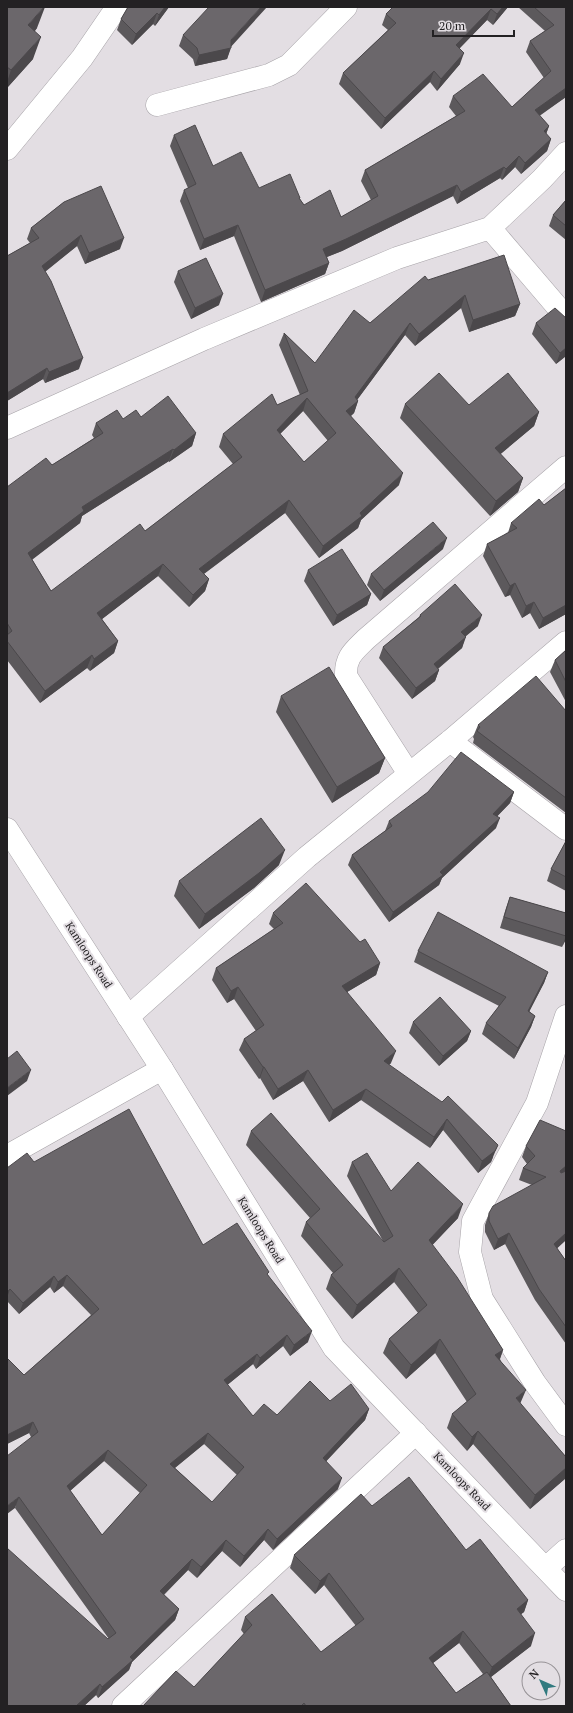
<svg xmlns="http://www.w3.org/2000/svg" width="573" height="1713" font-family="'PT Serif',serif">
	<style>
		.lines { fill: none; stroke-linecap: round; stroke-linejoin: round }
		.minor-casing { stroke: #a7a3a8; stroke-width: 23 }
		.major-casing { stroke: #a7a3a8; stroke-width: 23 }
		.minor { stroke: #fff; stroke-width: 22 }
		.major { stroke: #fff; stroke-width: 22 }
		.wall { fill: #5c595c; fill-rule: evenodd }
		.shaded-wall { fill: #4b484b }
		.building { fill: #6b676b; stroke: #4b484b; fill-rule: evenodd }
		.labels { text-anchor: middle; stroke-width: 4; stroke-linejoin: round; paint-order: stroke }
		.street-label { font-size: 11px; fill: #232123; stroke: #e3dee3 }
	</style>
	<rect width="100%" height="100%" fill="#e3dee3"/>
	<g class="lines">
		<g class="minor-casing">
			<path id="minor" d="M157,105L269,75L289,65L346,7
				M7,149L82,58L117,7
				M490,228L542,179L566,153
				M7,428L204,339L397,258L490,228L566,317
				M450,741L566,829
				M409,774L346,676C345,657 354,651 366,639L566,467
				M566,1016L537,1103L473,1221L470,1252L482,1299L535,1383L566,1425
				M128,1017L307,857L450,741L566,642
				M7,1156L162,1069
				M546,1568L566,1550
				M123,1706L416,1433"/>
		</g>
		<g class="major-casing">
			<path id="major" d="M7,829L162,1069L334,1348L566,1590"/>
		</g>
		<use href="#minor" class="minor"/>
		<use href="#major" class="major"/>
	</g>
	<path class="wall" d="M7,7L37,28L35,31L33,59L7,88Z
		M128,7H169L155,26L153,24L132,45L117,30L121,19Z
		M393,7H508L493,25L487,20L460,48V64L437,91L430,82L381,129L339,84L343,73L388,30L382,25L386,14Z
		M518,7H566V97L539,115L549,126L546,134L551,139L547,151L521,174L515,167L502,180L500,178L457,204L453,196L342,251L327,257L329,263L325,274L261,302L234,236L200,250L180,201L184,190L188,188L170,146L174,135L213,166L259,188L300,199L304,205L341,217L371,200L361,181L365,170L456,116L449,107L453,96L512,107L544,78L526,52L530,41L545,31Z
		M183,35L231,46L227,59L195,66L193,59L179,46Z
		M566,200V240L549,226L553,215Z
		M64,202L120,249L85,264L77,246L45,272L79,369L45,383L43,379L7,401V256L30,243L27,239L31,228Z
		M178,271L219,305L191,319L174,282Z
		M428,280L520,304L515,316L469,332L461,308L415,346L405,335L357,400L358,401L354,413L351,416L399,485L361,520L358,528L319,558L285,513L204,574L209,579L205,591L189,607L158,576L102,619L118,641L114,653L90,671L87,668L40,703L7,660V487L52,465L94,438L92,435L96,423L141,417L196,433L192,446L169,462V461L82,516L80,523L32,559L51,591L145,531L233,464L219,447L223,434L277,405L300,395L279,345L284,333L315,363ZM303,411L328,441L304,462L280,434Z
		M565,318H566V356L556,364L532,334L536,323Z
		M405,404L469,405L539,412L534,426L500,454L523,478L518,492L490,516L400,418Z
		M566,488V614L539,629L530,613L522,618L510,595L505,597L483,556L487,544L508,533L511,523L544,505Z
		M443,549L380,601L367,585L371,574Z
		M308,570L371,594L367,605L333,626L304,581Z
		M420,615L478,626L465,637L462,648L438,669L439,670L435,681L412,699L379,658L383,647L419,617Z
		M566,650V702L550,672L555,660Z
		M281,696L385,758L379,773L332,803L276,712Z
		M566,711V813L473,743L474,739L473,737L478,725Z
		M514,792L510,803L497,816L496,828L442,878L439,885L389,922L348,865L352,855L385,831L389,821Z
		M566,841V891L547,881L551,869Z
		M279,865L254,888L199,929L174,896L179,881Z
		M510,897L566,913V939L562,947L500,928L506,908Z
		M273,913L380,963L376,975L347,992L391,1063L389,1065L493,1157L491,1162L478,1173L443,1130L430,1148L361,1100L329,1122L303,1081L273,1100L260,1078L259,1079L239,1050L244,1039L256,1031L234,999L227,1003L212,980L216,968L274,929L269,924Z
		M418,951L548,972L544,983L529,1011L535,1016L531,1027L514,1059L482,1034L486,1023L499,1006L414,962Z
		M413,1022L471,1031L467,1041L439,1066L409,1033Z
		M251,1131L383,1241L347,1176L352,1162L391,1191L458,1218L432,1245L503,1350L500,1359L520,1404L566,1457V1478L530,1509L473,1444L467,1451L447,1428L452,1414L467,1402L435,1353L406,1379L383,1353L389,1339L418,1313L394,1282L352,1319L326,1289L331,1275L333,1273L301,1236L306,1222L310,1218L246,1145Z
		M566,1131V1240L557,1248L566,1261V1344L535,1300L505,1244L494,1250L485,1232V1225L489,1213L532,1185L519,1180L523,1168L527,1164L522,1157L526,1146Z
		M34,1162L203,1245L268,1275L308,1342L290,1356L283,1346L256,1369L253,1364L227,1385L253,1416L277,1415L330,1401L369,1409L365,1420L326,1461L338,1489L273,1550L264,1540L240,1567L222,1551L197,1578L188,1570L164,1595L179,1609L175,1620L132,1662L129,1670L98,1698L96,1695L84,1706H7L109,1639L15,1508L31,1437L29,1433L7,1444V1358L24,1375L91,1315L63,1286L54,1293L50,1287L19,1314L7,1301V1168ZM204,1444L237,1475L212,1502L175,1468ZM104,1461L140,1493L102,1535L70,1491Z
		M372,1506L466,1550L528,1600L524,1612L521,1614L531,1646L491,1677L511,1706H143L194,1687L244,1634L241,1630L245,1617L321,1652L356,1626L324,1585L315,1594L290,1568L294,1555ZM459,1643L483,1674L456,1693L433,1663Z"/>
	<path class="shaded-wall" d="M44,7H45L37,28L20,48L28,25Z
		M165,7H169L155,26L159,15Z
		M261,7H267L229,49L231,48L227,59L195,66L199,55L231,40Z
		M503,7H508L493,25L497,14Z
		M491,9L487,20L452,56L456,45Z
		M157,13L153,24L132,45L136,34Z
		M41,37L33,59L7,88V82L11,70Z
		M464,53L460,64L437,91L441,79Z
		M434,71L430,82L381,129L385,118Z
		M566,88V97L531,122L535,110Z
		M549,126L545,137L544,131Z
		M551,139L547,151L521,174L525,163Z
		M519,156L515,167L502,180L506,169Z
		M504,167L500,178L457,204L461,192Z
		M457,185L453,196L342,251L319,260L323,249Z
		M238,225L234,236L200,250L204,239Z
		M81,235L77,246L38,277L42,266Z
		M124,238L120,249L85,264L89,253Z
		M329,263L325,274L261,302L265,290Z
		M223,294L219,305L191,319L195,308Z
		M465,295L461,308L415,346L419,334Z
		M520,304L515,316L469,332L473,320Z
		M410,323L405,335L354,404L358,401L354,413L342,423L346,411L355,397Z
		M566,348V356L556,364L560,353Z
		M83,358L79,369L45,383L49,372Z
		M47,368L43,379L7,401V393Z
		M307,398L303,411L272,442L277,430Z
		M539,412L534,426L490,463L495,448Z
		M196,433L192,446L169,462L174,450Z
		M173,449L169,461L82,516L80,523L24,566L28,553L82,507Z
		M403,473L399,485L361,520L358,528L319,558L323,546Z
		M523,478L518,492L490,516L496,501Z
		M289,500L285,513L194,581L199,569Z
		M447,538L443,549L380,601L384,590Z
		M163,564L158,576L93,626L97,613Z
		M209,579L205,591L189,607L193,595Z
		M515,583L510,595L505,597L510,586Z
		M371,594L367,605L333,626L337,615Z
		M534,602L530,613L522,618L526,606Z
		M566,605V614L539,629L543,618Z
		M482,615L478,626L457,643L461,632Z
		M466,637L462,648L430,675L434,664Z
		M118,641L114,653L90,671L94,659Z
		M92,655L87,668L40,703L45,691Z
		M439,670L435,681L412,699L416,688Z
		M385,758L379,773L332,803L337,787Z
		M514,792L510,803L489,825L493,814Z
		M500,818L496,828L442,878L439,885L389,922L393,912L440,872Z
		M285,850L279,865L254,888L199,929L205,914Z
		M566,936V939L562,947Z
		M380,963L376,975L337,998L342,986Z
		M548,972L544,983L524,1022L528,1011Z
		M238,987L234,999L227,1003L231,991Z
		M535,1016L531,1027L514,1059L518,1048Z
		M471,1031L467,1041L439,1066L443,1056Z
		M396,1051L391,1063L380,1073L384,1061Z
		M263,1067H264L260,1078L259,1079Z
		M31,1070L27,1081L7,1096V1088Z
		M308,1070L303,1081L273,1100L278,1089Z
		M366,1089L361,1100L329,1122L333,1110Z
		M447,1119L443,1130L430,1148L434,1137Z
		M498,1145L493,1157L491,1162L478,1173L482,1161Z
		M566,1166V1174L555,1182L560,1171Z
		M463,1204L458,1218L424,1254L429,1240Z
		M509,1233L505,1244L494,1250L498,1239Z
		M566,1233V1240L550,1255L554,1244Z
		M399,1268L394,1282L352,1319L357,1305Z
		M67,1275L63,1286L54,1293L58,1282Z
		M54,1276L50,1287L19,1314L23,1303Z
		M10,1289L7,1298V1292Z
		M312,1331L308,1342L290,1356L294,1345Z
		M287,1335L283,1346L256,1369L260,1358Z
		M440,1339L435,1353L406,1379L411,1365Z
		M503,1350L498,1364L495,1355Z
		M257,1354L253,1364L220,1391L224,1380Z
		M526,1390L520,1404L516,1398Z
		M369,1409L365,1420L319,1469L323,1458Z
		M33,1422L29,1433L7,1444V1435Z
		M478,1431L473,1444L467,1451L472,1437Z
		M208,1433L204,1444L166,1475L170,1464Z
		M108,1450L104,1461L63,1497L67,1486Z
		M566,1468V1478L530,1509L535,1495Z
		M342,1478L338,1489L273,1550L277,1539Z
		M19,1497L15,1508L7,1514V1506Z
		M268,1529L264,1540L240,1567L244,1556Z
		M226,1540L222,1551L197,1578L201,1567Z
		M192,1559L188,1570L156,1602L160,1591Z
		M329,1573L324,1585L315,1594L320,1581Z
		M528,1600L524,1612L512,1621L517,1609Z
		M179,1609L175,1620L132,1662L129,1670L98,1698L102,1687L130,1657Z
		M463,1631L459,1643L424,1670L429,1658Z
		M535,1633L531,1646L487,1680L492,1667Z
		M100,1684L96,1695L84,1706H76Z"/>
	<path class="building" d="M7,7H44L28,25L41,37L11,70L7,67Z
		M128,7H165L159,15L157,13L136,34L121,19Z
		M209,7H261L231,40V48L199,55L197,48L183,35Z
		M393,7H503L497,14L491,9L456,45L464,53L441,79L434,71L385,118L343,73L396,23L386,14Z
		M534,7H566V88L535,110L549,126L544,131L551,139L525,163L519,156L506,169L504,167L461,192L457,185L346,239L323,249L329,263L265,290L238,225L204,239L184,190L196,184L174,135L195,125L213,166L241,152L259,188L290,174L300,198H299L304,205L330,190L341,217L378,196L365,170L465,111L453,96L483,74L512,107L551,71L530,41L554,25Z
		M101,186L124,238L89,253L81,235L42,266L51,281L83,358L49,372L47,368L7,393V256L39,238L31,228L64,202Z
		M566,200V226L553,215Z
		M504,255L520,304L473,320L465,295L419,334L410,323L355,397L358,401L346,411L403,473L360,513L362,516L323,546L289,500L199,569L209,579L193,595L163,564L97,613L118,641L94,659L92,655L45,691L7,641V635L12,631L7,623V487L46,458L52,465L103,433L96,423L117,410L123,419L136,410L141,417L168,396L196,433L174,450L173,449L82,507L84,511L28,553L51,591L140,524L145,531L242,457L223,434L272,394L277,405L308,391L284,333L315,363L354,310L370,323L425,276L428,280ZM307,398L336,433L304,462L277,430Z
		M206,258L223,294L195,308L178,271Z
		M555,308L566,318V348L560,353L536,323Z
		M439,373L469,405L508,373L539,412L495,448L523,478L496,501L405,404Z
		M566,488V605L543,618L534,602L526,606L515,583L510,586L487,544L517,528L511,523L539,499L544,505Z
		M433,522L447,538L384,590L371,574Z
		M342,549L371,594L337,615L308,570Z
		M455,584L482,615L461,632L466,637L434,664L439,670L416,688L383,647L421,616L420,615Z
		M566,650V682L555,660Z
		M329,667L385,758L337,787L281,696Z
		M536,676L566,711V798L477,731L480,727L478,725Z
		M461,752L514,792L493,814L500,818L440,872L443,875L393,912L352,855L392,826L389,821L428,792Z
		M261,818L285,850L259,873L205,914L179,881Z
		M566,841V877L551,869Z
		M306,883L360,942L365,939L380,963L342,986L396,1051L384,1061L442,1102L448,1096L498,1145L495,1151L482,1161L447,1119L434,1137L366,1089L333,1110L308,1070L278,1089L264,1067H263L244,1039L264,1025L238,987L231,991L216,968L283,923L273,913Z
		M510,897L566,913V936L504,917Z
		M438,912L548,972L528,1011L535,1016L518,1048L486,1023L506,997L418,951Z
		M440,997L471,1031L443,1056L413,1022Z
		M17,1051L31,1070L7,1088V1059Z
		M129,1109L203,1245L237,1223L269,1272L267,1274L312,1331L294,1345L287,1335L260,1358L257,1354L224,1380L253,1416L264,1404L277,1415L310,1381L330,1401L351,1384L369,1409L323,1458L342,1478L277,1539L268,1529L244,1556L226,1540L201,1567L192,1559L160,1591L179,1609L130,1657L133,1660L102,1687L100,1684L76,1706H7V1548L108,1639L116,1633L19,1497L7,1506V1456L38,1432L33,1422L7,1435V1358L24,1375L99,1309L67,1275L58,1282L54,1276L23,1303L10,1289L7,1292V1168L27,1153L34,1162ZM208,1433L244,1467L212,1502L170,1464ZM108,1450L147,1485L102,1535L67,1486Z
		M271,1113L384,1242L393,1236L352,1162L367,1153L391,1191L418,1162L463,1204L429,1240L457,1277L503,1350L495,1355L526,1390L516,1398L566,1457V1468L535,1495L478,1431L472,1437L452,1414L476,1394L440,1339L411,1365L389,1339L427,1305L399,1268L357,1305L331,1275L343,1265L306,1222L320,1209L251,1131Z
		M540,1120L566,1131V1166L560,1171L561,1173L566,1171V1233L554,1244L566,1261V1327L539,1289L509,1233L498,1239L489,1221V1213L493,1206L546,1177L523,1168L535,1156L526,1146Z
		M409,1477L466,1550L480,1539L528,1600L517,1609L535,1633L492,1667L463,1631L429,1658L456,1693L487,1672L511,1706H310L309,1705L308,1706H306L304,1703L301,1706H143L176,1671L194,1687L252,1625L245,1617L272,1594L321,1652L364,1619L329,1573L320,1581L294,1555L361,1494L372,1506Z"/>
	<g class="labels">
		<g class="street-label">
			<text transform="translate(89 955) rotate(57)" y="4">Kamloops Road</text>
			<text transform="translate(261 1230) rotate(58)" y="4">Kamloops Road</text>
			<text transform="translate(462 1481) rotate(46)" y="4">Kamloops Road</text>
		</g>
	</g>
	<rect width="573" height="1713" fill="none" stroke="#232123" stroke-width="16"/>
	<g transform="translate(541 1681) rotate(315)"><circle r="19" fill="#e3dee3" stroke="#969296"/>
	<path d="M0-3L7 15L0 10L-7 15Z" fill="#317a7f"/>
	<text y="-6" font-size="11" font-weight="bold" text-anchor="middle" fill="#232123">N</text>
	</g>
	<path d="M433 30v6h81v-6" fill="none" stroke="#232123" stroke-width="2"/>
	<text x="439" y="30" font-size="12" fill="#232123" stroke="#e3dee3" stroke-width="3" paint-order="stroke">20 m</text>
</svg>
